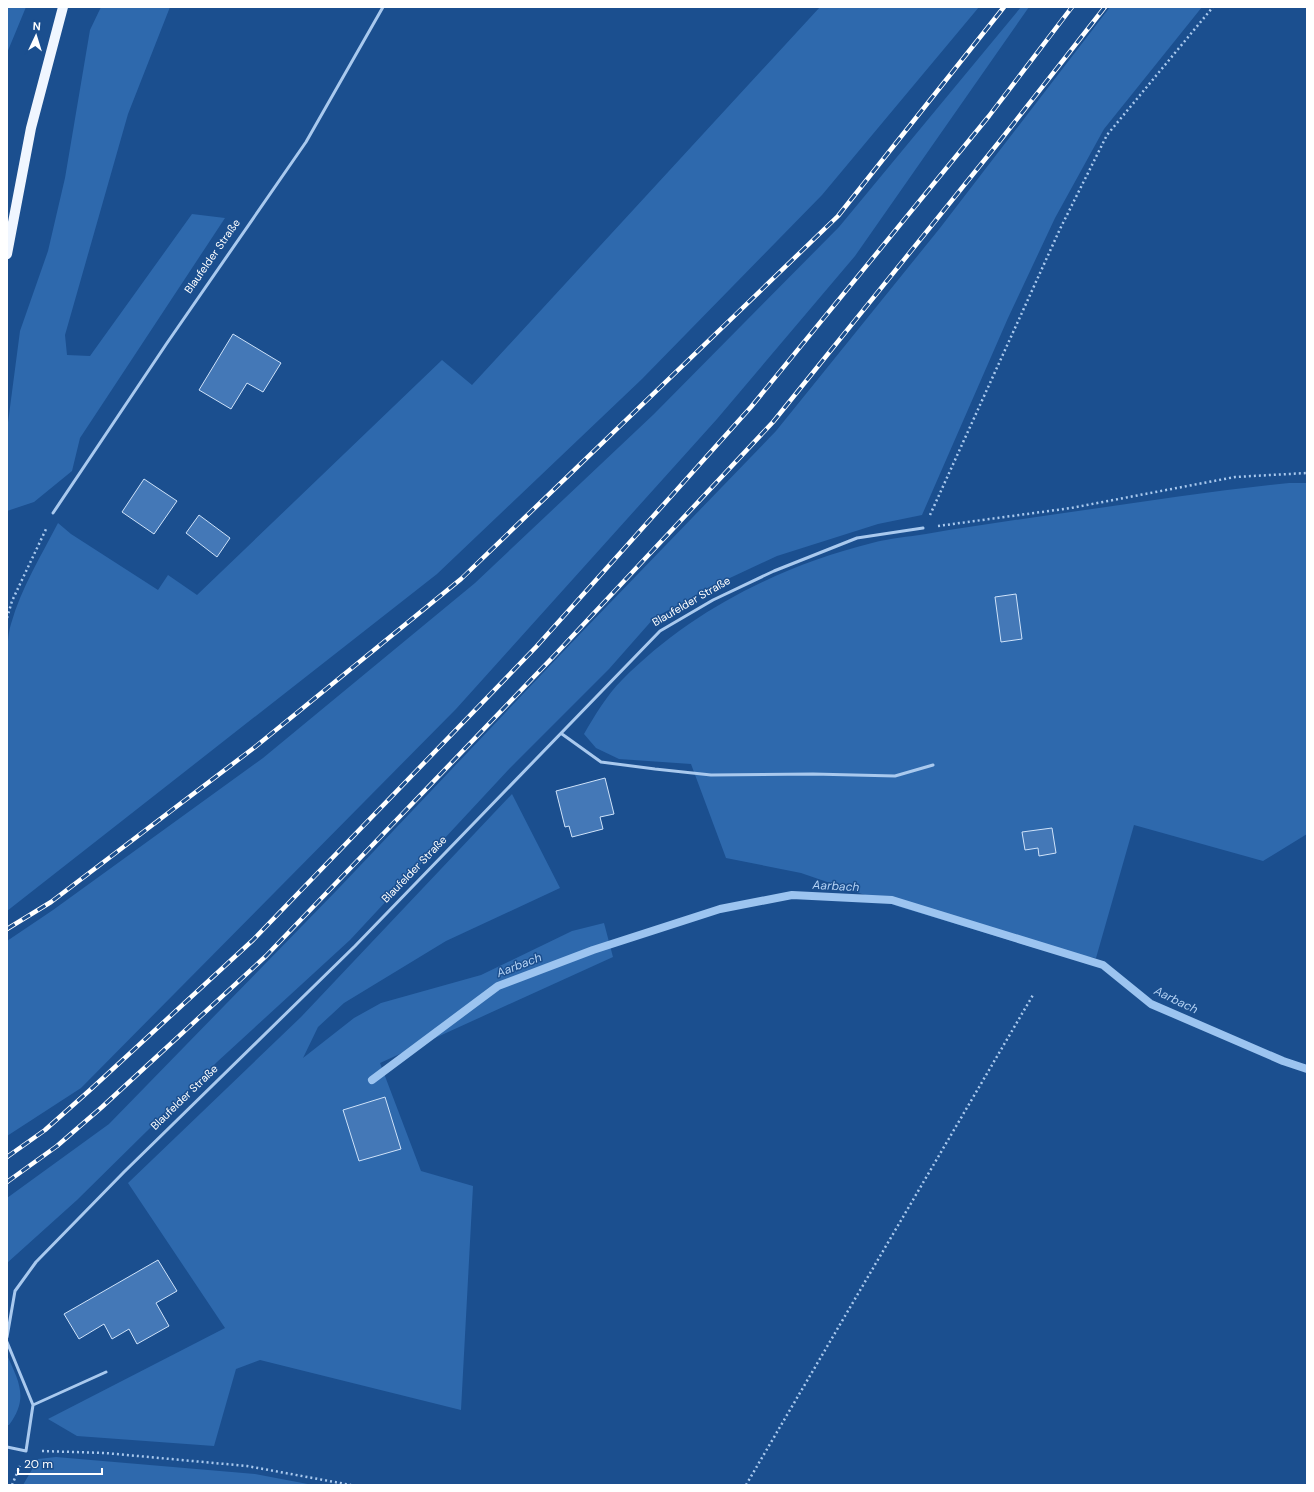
<svg xmlns="http://www.w3.org/2000/svg" width="1314" height="1492" font-family="'DM Sans',sans-serif">
	<style>
		.green { fill: #2e69ad }
		.lines { fill: none; stroke-linecap: round; stroke-linejoin: round }
		.stream { stroke: #9cc4f0; stroke-width: 8 }
		.building { fill: #4478b7; stroke: #cfe3fa }
		.path { stroke: #a9c9ee; stroke-width: 2.5; stroke-dasharray: 2 3; stroke-linecap: butt }
		.lane { stroke: #a9c9ee; stroke-width: 3 }
		.primary { stroke: #f0f6ff; stroke-width: 10 }
		.rail-casing { stroke: #fff; stroke-width: 4.5 }
		.rail { stroke: #1b4f8f; stroke-width: 3; stroke-dasharray: 9; stroke-linecap: butt }
		.labels { text-anchor: middle; stroke-width: 3; stroke-linejoin: round; paint-order: stroke }
		.street-label { font-size: 11px; fill: #fff; stroke: #1b4f8f }
		.water-label { font-size: 12px; font-style: italic; fill: #b5d3f5; stroke: #1b4f8f }
	</style>
	<rect width="100%" height="100%" fill="#1b4f8f"/>
	<path class="green" d="M7,7H26L7,53Z
		M101,7H170L128,114L65,335L67,355L90,356L192,214L225,218L80,438L72,471L34,502L7,511V430L20,331L48,251L65,178L90,30Z
		M820,7H979L822,195L642,379L437,574L7,911V654C8,644 8,633 11,624C21,588 41,556 58,523L71,534L158,590L168,575L197,595L442,360L472,385Z
		M1021,7H1029L855,256L717,419L456,709L81,1088L7,1136V941L53,910L263,758L475,583L654,414L839,227Z
		M1110,7H1202L1104,129L1055,218L1008,318L922,515L878,524L777,556L717,584L654,618L609,669L510,768L350,940L217,1062L77,1200L7,1263V1198L109,1124L338,889L580,634L776,431L940,228Z
		M1289,483H1307V834L1263,861L1134,825L1096,958L1035,948L900,907L801,873L726,858L691,764L619,759L596,748L584,734C595,715 607,695 622,680C690,611 780,566 872,543C890,538 908,537 926,534C967,527 1008,521 1050,515C1129,504 1209,491 1289,483Z
		M512,794L560,888L446,941L344,1003L318,1027L303,1058L354,1018L381,1003L481,975L572,931L604,923L613,957L380,1063L421,1171L473,1186L461,1410L260,1360L236,1369L214,1446L77,1436L48,1419L225,1328L128,1183L301,1017Z
		M7,1355C19,1382 29,1398 9,1425H7Z
		M56,1457L255,1474L313,1485H23L38,1459Z"/>
	<g class="lines">
		<path class="stream" d="M372,1080L498,986L593,950L720,909L792,895L892,900L1103,965L1151,1004L1283,1061L1307,1069"/>
	</g>
	<path class="building" d="M233,334L281,363L263,392L247,383L231,409L199,390Z
		M144,479L177,501L154,534L122,512Z
		M199,515L230,538L217,557L186,533Z
		M1016,594L1022,639L1001,642L995,597Z
		M605,778L614,814L600,817L603,829L572,837L569,826L565,827L556,791Z
		M1052,828L1056,853L1039,856L1038,848L1025,850L1022,832Z
		M385,1097L401,1149L359,1161L343,1110Z
		M158,1260L177,1291L156,1303L169,1326L137,1344L129,1329L112,1339L104,1324L79,1339L64,1314Z"/>
	<g class="lines">
		<path class="path" d="M930,515L1060,229L1107,135L1213,7
			M938,526L1071,508L1235,477L1307,473
			M7,618L12,601L47,527
			M42,1451L105,1453L247,1466L351,1485
			M12,1485L20,1466
			M746,1485L1033,995"/>
		<path class="lane" d="M53,513L167,343L306,142L383,7
			M562,734L601,762L655,769L711,775L813,774L895,776L933,765
			M7,1337L15,1291L36,1262L124,1172L355,946L660,631L713,600L774,571L857,538L923,528
			M7,1342L33,1405L26,1451L7,1447
			M33,1405L106,1372"/>
		<path class="primary" d="M7,254L31,128L63,7"/>
		<g class="rail-casing">
			<path id="rail" d="M7,929L51,902L255,747L461,579L838,216L1004,7
				M7,1157L45,1130L90,1090L253,940L536,647L751,407L989,116L1072,7
				M7,1182L57,1146L102,1107L266,956L552,658L773,422L999,142L1105,7"/>
		</g>
		<use href="#rail" class="rail"/>
	</g>
	<g class="labels">
		<g class="street-label">
			<text transform="translate(212 256) rotate(-55)" y="4">Blaufelder Straße</text>
			<text transform="translate(691 601) rotate(-30)" y="4">Blaufelder Straße</text>
			<text transform="translate(414 869) rotate(-46)" y="4">Blaufelder Straße</text>
			<text transform="translate(184 1097) rotate(-44)" y="4">Blaufelder Straße</text>
		</g>
		<g class="water-label">
			<text transform="translate(836 886) rotate(3)" y="4">Aarbach</text>
			<text transform="translate(519 965) rotate(-21)" y="4">Aarbach</text>
			<text transform="translate(1176 1000) rotate(26)" y="4">Aarbach</text>
		</g>
	</g>
	<rect width="1314" height="1492" fill="none" stroke="#ffffff" stroke-width="16"/>
	<g transform="translate(36 36) rotate(4)" stroke="#1b4f8f" stroke-width="3" paint-order="stroke">
	<path d="M0-3L7 15L0 10L-7 15Z" fill="#ffffff"/>
	<text y="-6" font-size="11" font-weight="bold" text-anchor="middle" fill="#ffffff">N</text>
	</g>
	<path d="M18 1468v6h84v-6" fill="none" stroke="#ffffff" stroke-width="2"/>
	<text x="24" y="1468" font-size="12" fill="#ffffff" stroke="#1b4f8f" stroke-width="3" paint-order="stroke">20 m</text>
</svg>
